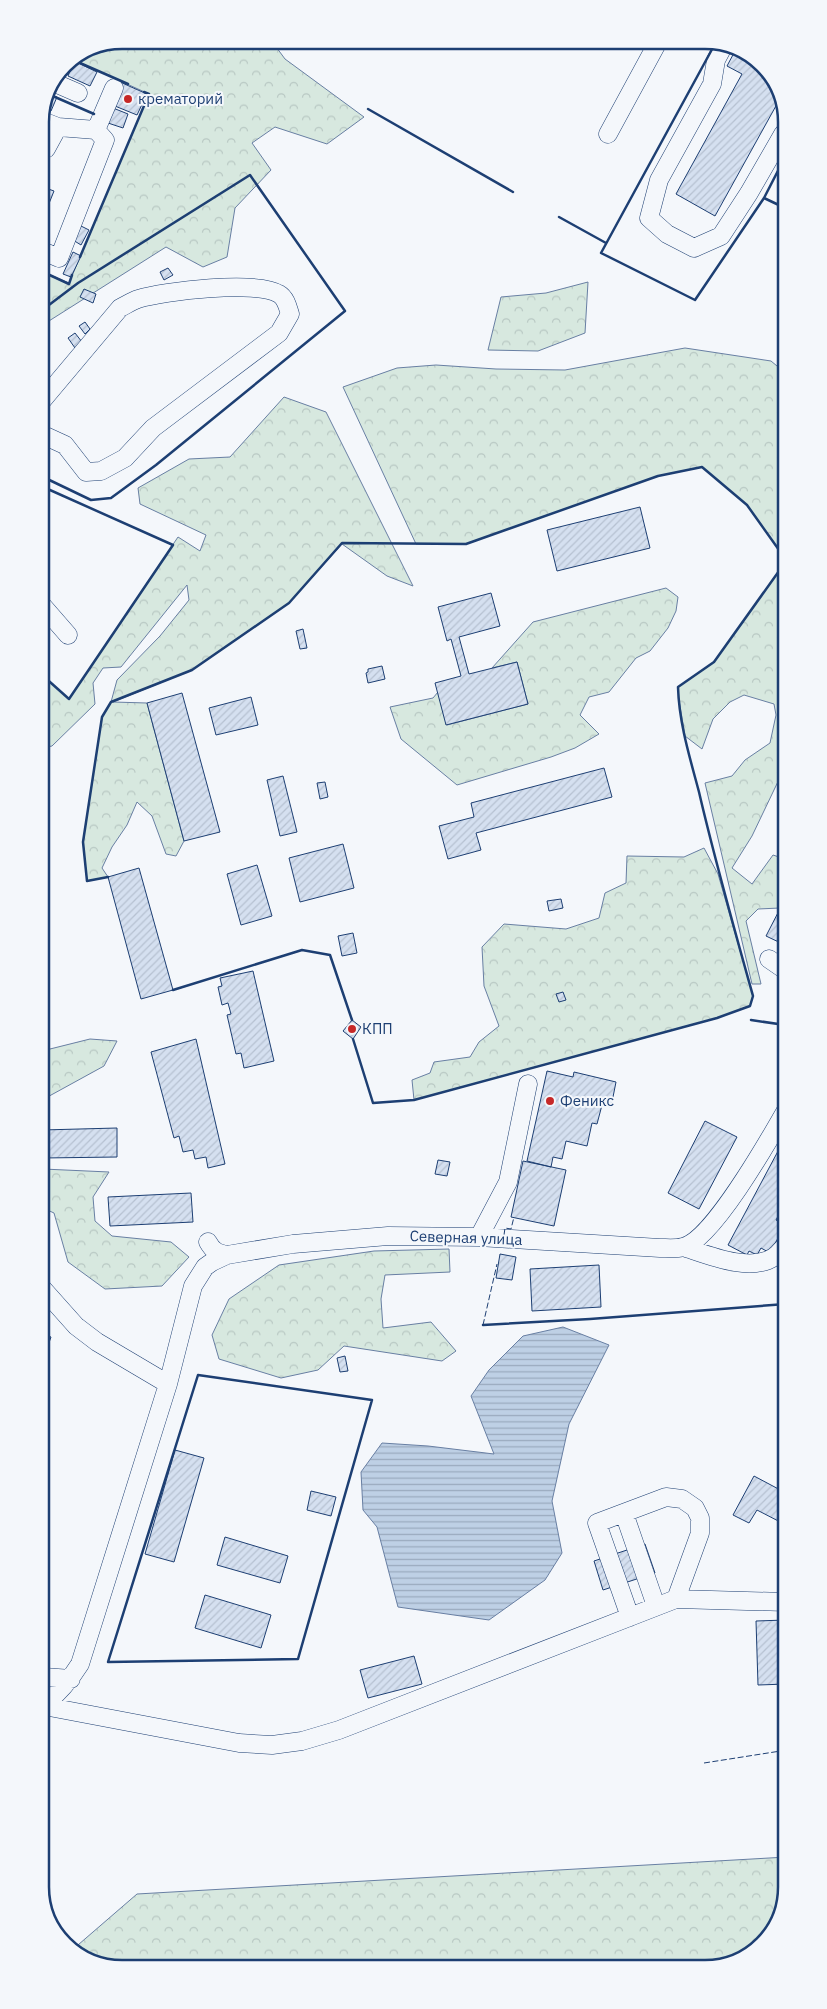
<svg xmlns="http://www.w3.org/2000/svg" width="827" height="2009" font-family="'IBM Plex Sans',sans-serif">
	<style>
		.forest { fill: url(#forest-crowns); stroke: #687fa3 }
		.water { fill: url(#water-rules); stroke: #687fa3 }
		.building { fill: url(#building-hatch); stroke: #1d3f73 }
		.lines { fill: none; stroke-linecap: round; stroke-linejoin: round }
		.minor-casing { stroke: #1d3f73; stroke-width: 19 }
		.minor { stroke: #f4f7fb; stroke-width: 18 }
		.fence { stroke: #1d3f73; stroke-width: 1; stroke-dasharray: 6 2.5; stroke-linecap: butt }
		.wall { stroke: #1d3f73; stroke-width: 2.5 }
		.poi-dot { fill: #c62828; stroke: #f4f7fb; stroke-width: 2 }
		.labels { text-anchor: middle; stroke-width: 4; stroke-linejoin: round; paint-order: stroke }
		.poi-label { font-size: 15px; fill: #1d3f73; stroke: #f4f7fb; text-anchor: start }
		.street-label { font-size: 15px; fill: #1d3f73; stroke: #f4f7fb }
		.rim { fill: none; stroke: #1d3f73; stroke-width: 2.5 }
	</style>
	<defs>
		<pattern id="forest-crowns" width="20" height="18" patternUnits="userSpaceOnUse" patternTransform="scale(1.25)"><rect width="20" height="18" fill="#d7e8df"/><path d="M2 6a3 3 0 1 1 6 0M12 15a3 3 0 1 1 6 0" fill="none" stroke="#b8c8c3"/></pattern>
		<pattern id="water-rules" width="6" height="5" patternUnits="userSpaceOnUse" patternTransform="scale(1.25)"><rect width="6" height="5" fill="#bed0e5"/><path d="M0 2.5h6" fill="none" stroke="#9aaabe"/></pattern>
		<pattern id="building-hatch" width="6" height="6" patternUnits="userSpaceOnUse" patternTransform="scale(1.25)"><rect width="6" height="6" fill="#d5e0f0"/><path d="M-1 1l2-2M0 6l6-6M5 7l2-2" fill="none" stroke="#b6c1d1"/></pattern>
	</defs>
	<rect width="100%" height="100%" fill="#f4f7fb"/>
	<path class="forest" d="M122,40H271L285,59L364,117L327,144L275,127L252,143L271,170L235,208L227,257L203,267L166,247L41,326V271L69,283L149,94L74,60Z
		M588,282L585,333L538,351L488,350L501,297L546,293Z
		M685,348L771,361L783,371L784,557L747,505L702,467L658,476L466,544H416L343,387L397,368L436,365L496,369L565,370Z
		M284,397L326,412L413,586L387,576L342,544L289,603L192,670L113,702L147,703L184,841L176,856L166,854L152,816L137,802L127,825L112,847L102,868L108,877L87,881L83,842L102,717L111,702L117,680L160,636L189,600L187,585L121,667L103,668L93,683L95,704L52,746L42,748L41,674L69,699L178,537L200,551L206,535L140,504L138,488L189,459L230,457Z
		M784,564V769L752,836L732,868L752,884L773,855L785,859V899L780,908L758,909L746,921L761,984H752L705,783L732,776L745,760L770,743L776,715L774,704L744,695L730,702L713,719L702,749L685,736L679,700L678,687L714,662Z
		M666,588L678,597L676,611L668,628L650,651L636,658L609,692L589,697L580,715L599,734L575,748L551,757L457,785L401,739L390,707L433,698L438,692L447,725L528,704L517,662L492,668L533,622Z
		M704,848L718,874L753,996L750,1006L717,1018L414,1100L412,1080L430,1073L434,1062L470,1057L479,1042L499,1026L484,986L482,947L504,924L566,929L599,918L605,893L626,883L627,856L684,857Z
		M90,1039L117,1041L104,1066L42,1100V1051Z
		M43,1169L109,1172L93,1197L95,1221L112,1236L171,1242L189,1257L162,1286L105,1289L68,1262L54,1213L43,1208Z
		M449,1249L450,1272L385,1275L381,1299L383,1328L431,1322L456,1351L442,1361L344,1346L318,1370L281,1378L219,1359L212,1335L229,1299L279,1265L374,1251Z
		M787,1857V1888L770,1937L731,1965L116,1969L71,1951L137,1894Z"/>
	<path class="water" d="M563,1327L609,1345L569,1424L552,1501L562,1553L545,1580L489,1620L398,1607L377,1527L363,1510L361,1472L382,1443L428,1446L494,1454L471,1396L489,1370L523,1336Z"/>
	<path class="building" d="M735,51L737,52L738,51L755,57L782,95L715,216L676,194L742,74L727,66Z
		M74,61L97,72L90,86L68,76Z
		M120,82L147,94L137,115L110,104Z
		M50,95L57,97L51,111L44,108Z
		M113,108L128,114L123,128L108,123Z
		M40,186L54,191L48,206L40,203Z
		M40,221L48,225L41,240H40Z
		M81,226L89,230L81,245L73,240Z
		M73,252L81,256L71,277L63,274Z
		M168,268L173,275L164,280L160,272Z
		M84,289L96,294L93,303L80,297Z
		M85,322L90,329L85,334L79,326Z
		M75,333L82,342L75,348L68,338Z
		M640,507L650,548L557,571L547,530Z
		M491,593L500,626L459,637L469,674L517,662L528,704L446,725L435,683L461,676L451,639L447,641L438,607Z
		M303,629L307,648L300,649L296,631Z
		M382,666L385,679L368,683L366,673L368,672V669Z
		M182,693L220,832L184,841L147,703Z
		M251,697L258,725L216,735L209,708Z
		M604,768L612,797L476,833L481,850L448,859L439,826L474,817L471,803Z
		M283,776L297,832L280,836L267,780Z
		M325,782L328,797L320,799L317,783Z
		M343,844L354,888L300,902L289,858Z
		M257,865L272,916L241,925L227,874Z
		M139,868L173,990L141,999L108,877Z
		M561,899L563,908L549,911L547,901Z
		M785,899V945L766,936Z
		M353,933L357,953L342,956L338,936Z
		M253,971L274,1061L244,1068L241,1053L236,1054L227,1015L231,1014L228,1003L222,1005L218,987L222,986L220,978Z
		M563,992L566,1000L559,1002L556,994Z
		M352,1020L361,1027L353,1039L343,1031Z
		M196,1039L225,1164L208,1168L206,1157L195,1159L193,1150L183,1152L179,1136L174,1138L151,1052Z
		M547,1071L573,1077L574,1072L616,1082L611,1107L602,1105L597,1124L592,1123L587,1146L566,1141L562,1159L553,1157L551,1167L527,1161Z
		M705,1121L737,1137L699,1209L668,1193Z
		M117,1128V1157L43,1158L42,1130Z
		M785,1138V1203L776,1220L785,1225L770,1253L761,1248L757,1255L749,1251L747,1255L728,1245Z
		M438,1160L450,1162L447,1176L435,1174Z
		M523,1161L566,1170L554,1226L511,1217Z
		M191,1193L193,1222L110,1226L108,1197Z
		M500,1254L516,1257L512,1280L496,1278Z
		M599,1265L601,1307L532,1311L530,1269Z
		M43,1334L51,1337L43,1360Z
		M345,1356L348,1371L340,1372L337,1358Z
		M175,1450L204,1458L174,1562L145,1554Z
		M754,1476L786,1493V1525L757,1510L749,1523L733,1515Z
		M311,1491L336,1497L331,1516L307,1510Z
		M225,1537L288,1556L280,1583L217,1565Z
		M645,1544L655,1573L603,1590L594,1561Z
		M205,1595L271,1615L261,1648L195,1628Z
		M786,1620L787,1684L758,1685L756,1621Z
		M414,1656L422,1684L368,1698L360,1670Z"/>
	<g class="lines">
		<g class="minor-casing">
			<path id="minor" d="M724,45L716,60L712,84L659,180L649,218L667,234L694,248L721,236L749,193L783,134
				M55,83L78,93
				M40,120L58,127L96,130L105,140L59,258L40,250
				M96,130L114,88
				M608,134L659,40
				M46,149L58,127
				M41,402L120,308C126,305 132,301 138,299C164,291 257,280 279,294C286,298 288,308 290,314L279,333L153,428L125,458L101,471L86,472L65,445L41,434
				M41,604L68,635
				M769,959L785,970
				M479,1237L508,1182L528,1084
				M208,1242C213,1251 217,1253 227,1255
				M683,1247C708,1255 750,1273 774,1257C778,1254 782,1249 785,1246
				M43,1289L76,1326L97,1342L168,1384
				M624,1513L656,1606
				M630,1617L597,1523L666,1497L682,1499L695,1508L700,1518V1533L676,1599
				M44,1677L71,1679
				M44,1705C59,1693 70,1680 80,1664L168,1384L193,1286L205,1267L212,1262L227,1255L293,1244L388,1236L479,1237L660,1248C667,1248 676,1249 683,1247C712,1240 769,1140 785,1112
				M44,1706L239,1743L272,1745L302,1741L339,1730L676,1599L786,1602"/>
		</g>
		<use href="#minor" class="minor"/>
		<path class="fence" d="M504,1235L505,1228L511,1229L514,1217
			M483,1325L497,1264
			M704,1763L787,1750"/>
		<path class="wall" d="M716,42L601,253L695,300L764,198L783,161
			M80,63L128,84
			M55,97L94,114
			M368,109L513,192
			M764,198L783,207
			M559,217L606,243
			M80,257L149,94L144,92
			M41,271L69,284L72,275
			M41,311L78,283L250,175L345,311L156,465L111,498L91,500L41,476
			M41,486L173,545L69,699L41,674
			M108,877L87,881L83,842L102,717L111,702L192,670L289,603L342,543L466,544L658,476L702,467L747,505L784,557
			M173,990L302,950L330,955L352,1020
			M751,1020L785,1025
			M353,1039L373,1103L414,1100L717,1018L750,1006L753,996C734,928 715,861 699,792C690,758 679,723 678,687L714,662L784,564
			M483,1325L590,1319L786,1304
			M198,1375L372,1400L298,1659L108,1662Z"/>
	</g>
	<g class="poi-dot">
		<circle cx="128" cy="99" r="5"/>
		<circle cx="352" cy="1029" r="5"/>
		<circle cx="550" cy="1101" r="5"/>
	</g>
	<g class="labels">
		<g class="poi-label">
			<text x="138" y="104">крематорий</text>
			<text x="362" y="1034">КПП</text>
			<text x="560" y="1106">Феникс</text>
		</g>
		<g class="street-label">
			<text transform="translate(466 1238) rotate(2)" y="5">Северная улица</text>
		</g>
	</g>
	<path d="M0 0H827V2009H0ZM122 49H705A73 73 0 0 1 778 122V1887A73 73 0 0 1 705 1960H122A73 73 0 0 1 49 1887V122A73 73 0 0 1 122 49Z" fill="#f4f7fb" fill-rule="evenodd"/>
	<path class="rim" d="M122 49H705A73 73 0 0 1 778 122V1887A73 73 0 0 1 705 1960H122A73 73 0 0 1 49 1887V122A73 73 0 0 1 122 49Z"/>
</svg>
